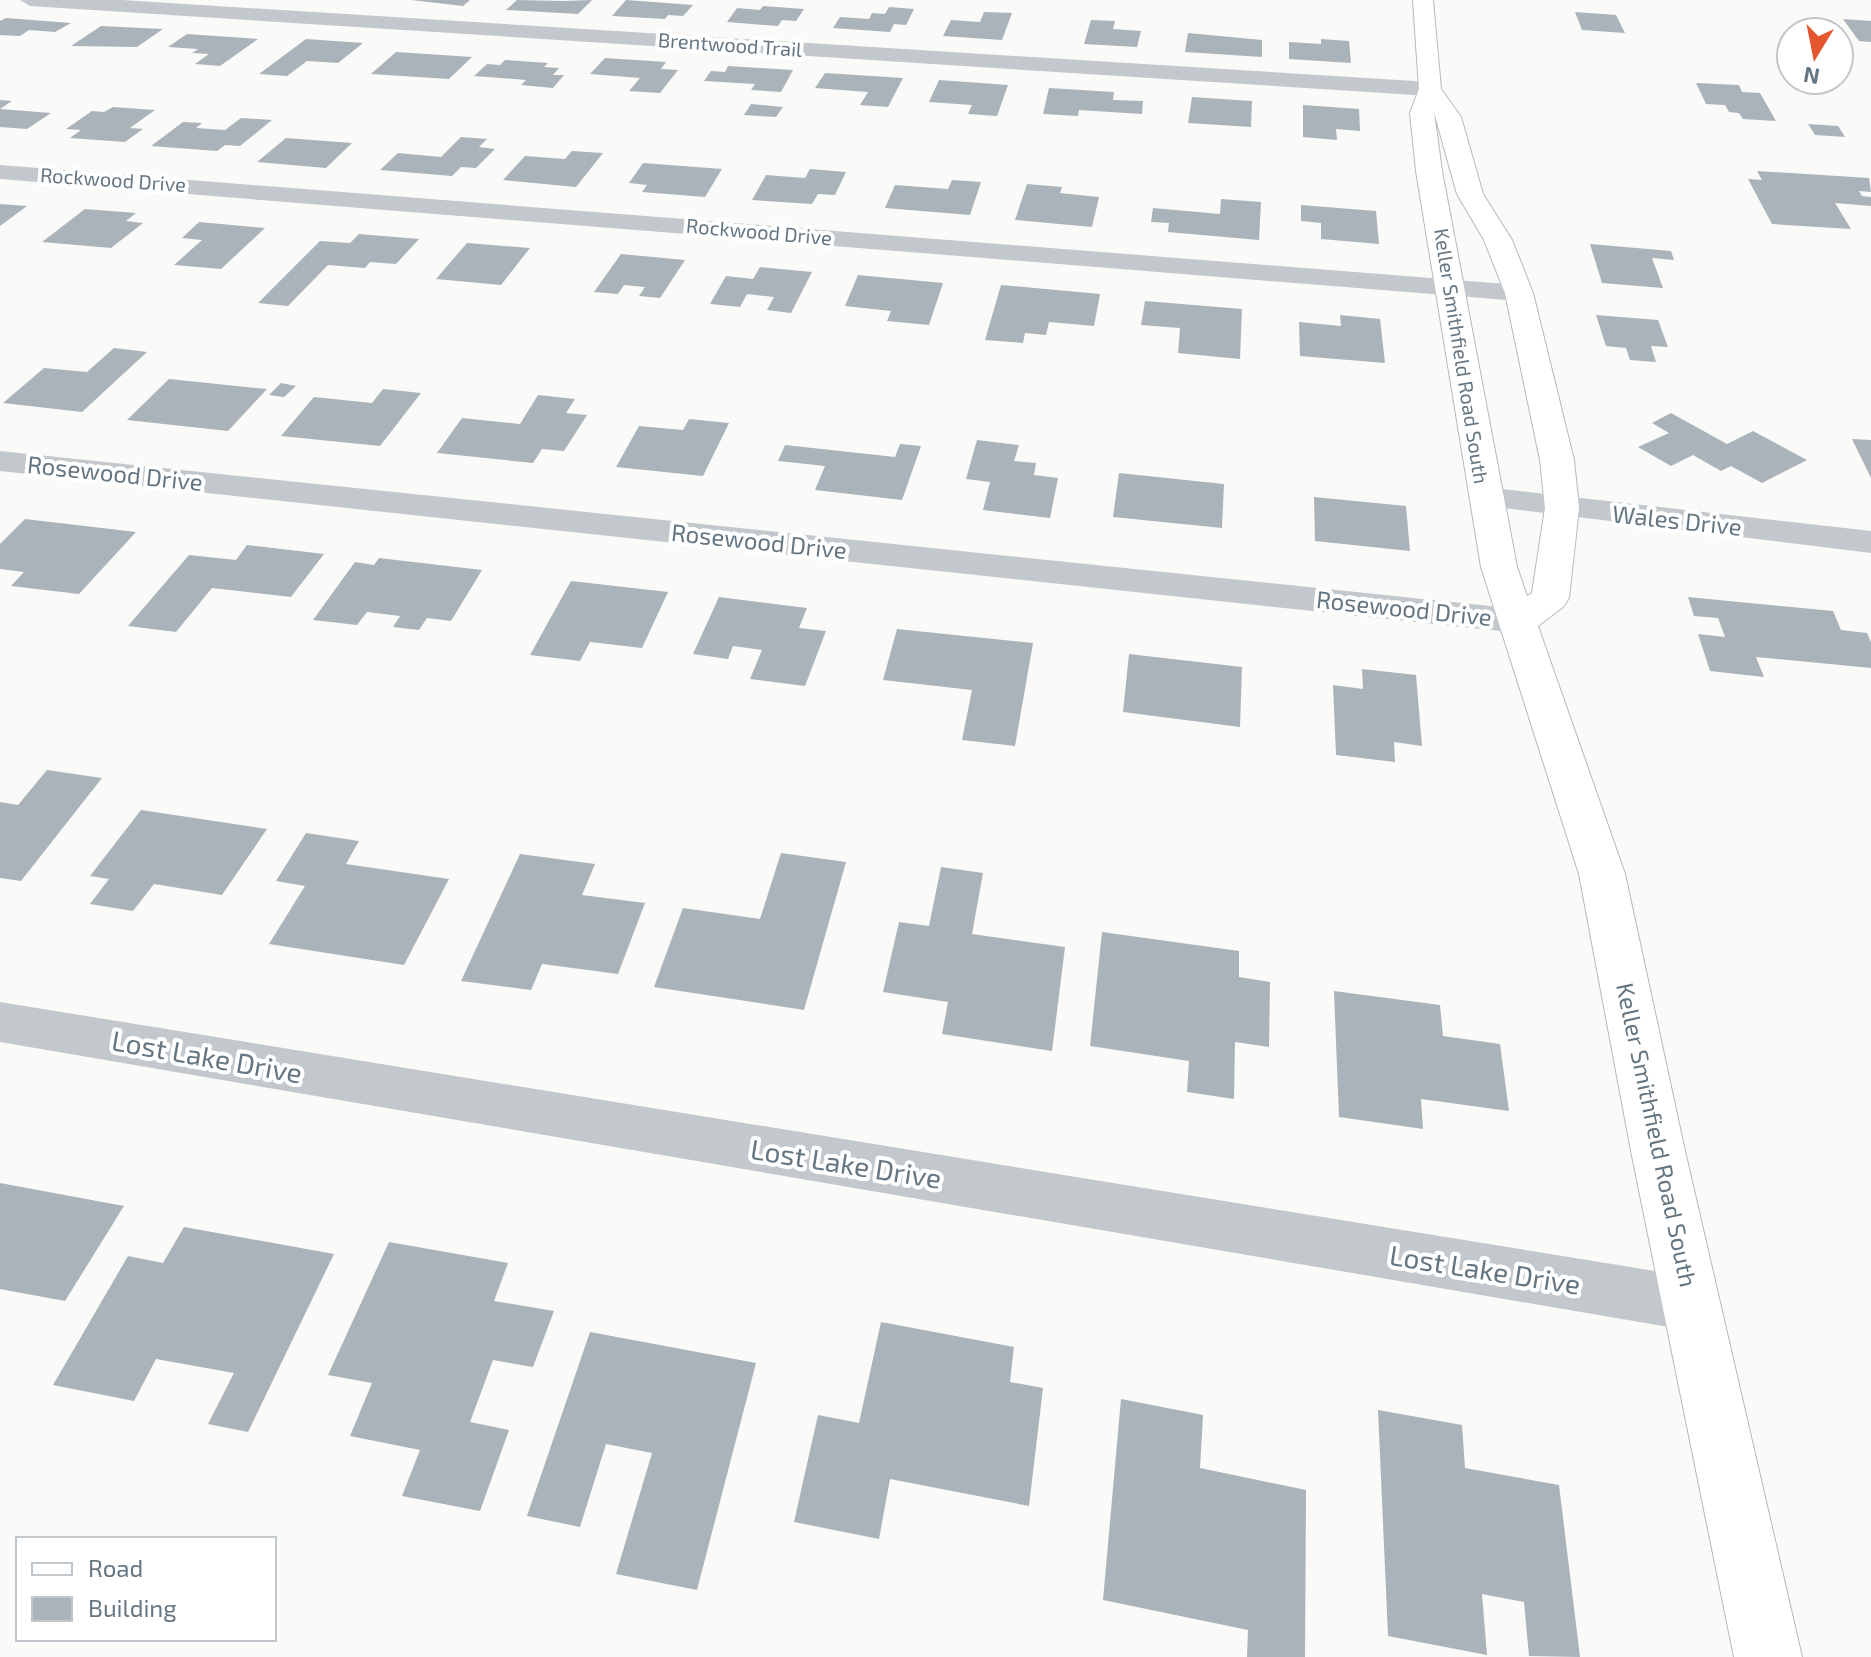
<svg xmlns="http://www.w3.org/2000/svg" width="1871" height="1657" font-family="'Exo 2',sans-serif">
	<style>
		.building { fill: #aab3b9 }
		.lines { fill: none; stroke-linecap: round; stroke-linejoin: round }
		.secondary-casing { stroke: #b3babf; stroke-width: 2 }
		.street { fill: #c3c8cc; fill-rule: evenodd }
		.secondary { fill: #fff; fill-rule: evenodd }
		.labels { text-anchor: middle; stroke-width: 8; stroke-linejoin: round; paint-order: stroke }
		.far-street-label { font-size: 20px; fill: #657683; stroke: #fff }
		.street-label { font-size: 24px; fill: #657683; stroke: #fff }
		.near-street-label { font-size: 28px; fill: #657683; stroke: #fff }
	</style>
	<rect width="100%" height="100%" fill="#fafaf8"/>
	<path class="building" d="M411,0H470L463,6Z
		M517,0L564,1L592,0L578,14L506,10Z
		M626,0L693,5L683,16L668,15L665,19L612,16Z
		M763,6L804,9L796,21L782,20L778,26L727,22L737,8L760,10Z
		M889,7L914,9L906,25L894,24L890,32L833,28L840,17L869,19L872,13L885,14Z
		M984,12L1012,13L1002,40L943,36L951,20L980,22Z
		M1575,12L1616,15L1625,33L1582,30Z
		M6,18L71,23L55,32L29,30L20,36L0,35V21Z
		M1843,19L1871,21V42L1859,41Z
		M1091,20L1115,21L1113,29L1141,31L1137,47L1084,44Z
		M101,26L163,29L137,47L71,46Z
		M1188,33L1262,40V57L1185,52Z
		M187,34L258,39L220,66L195,64L209,54L192,53L198,49L168,47Z
		M306,39L363,43L338,63L307,61L287,76L259,74Z
		M1321,39L1349,41L1351,63L1289,59V42L1321,44Z
		M396,52L472,57L449,79L371,74Z
		M605,58L666,62L661,69L678,70L660,93L629,91L640,78L590,74Z
		M505,60L548,63L544,67L559,68L553,75H564L553,88L521,85L526,80L474,76L487,64L500,65Z
		M728,66L793,70L781,92L751,90L755,84L704,81L711,71L725,72Z
		M825,73L903,78L888,107L860,105L868,92L815,88Z
		M939,80L1008,85L997,116L968,114L972,105L929,102Z
		M1696,83L1739,85L1742,92L1760,93L1776,121L1743,119L1739,113L1729,112L1725,105L1706,104Z
		M1049,88L1114,92L1113,100L1143,101L1142,114L1079,110L1078,116L1043,114Z
		M1192,97L1252,101L1251,127L1188,123Z
		M0,100L12,101L0,109L51,113L27,129L0,127Z
		M751,104L783,107L776,117L744,115Z
		M1303,105L1359,109L1360,131L1336,129L1337,140L1303,137Z
		M113,107L155,110L130,128L143,129L125,142L70,138L81,130L66,129L92,111L104,112Z
		M241,118L272,120L240,146L225,145L217,151L151,146L183,122L202,123L196,128L225,130Z
		M1808,124L1838,126L1845,137L1815,135Z
		M461,137L487,139L479,147L495,149L476,168L461,167L452,176L380,170L398,153L441,157Z
		M286,138L352,143L326,168L257,162Z
		M572,151L603,153L576,187L503,180L525,156L565,159Z
		M643,163L722,169L705,197L642,192L647,185L629,183Z
		M810,169L846,172L835,195L818,194L812,204L752,200L766,175L805,178Z
		M1757,171L1869,178L1871,192L1859,191L1862,196L1871,197V206L1835,203L1851,229L1772,224L1748,179L1762,180Z
		M952,180L981,182L970,215L885,208L895,185L948,189Z
		M1027,184L1062,187L1060,193L1099,197L1092,227L1015,220Z
		M1221,199L1261,202L1259,240L1168,232L1169,223L1151,222L1153,208L1220,214Z
		M0,204L27,206L0,226Z
		M1301,205L1376,211L1379,244L1321,239V223L1301,221Z
		M85,209L136,213L126,221L143,223L111,248L42,242Z
		M199,222L265,228L221,269L174,265L202,240L182,238Z
		M359,234L419,239L396,264L370,262L365,268L328,265L288,306L258,303L320,241L350,243Z
		M467,243L530,248L501,285L436,279Z
		M1590,244L1671,251L1674,260L1652,258L1663,288L1602,283Z
		M621,254L685,260L660,298L639,296L645,287L624,285L618,294L594,292Z
		M760,267L812,272L791,313L767,310L774,297L747,294L740,307L710,304L726,276L753,279Z
		M858,275L943,283L929,325L887,321L891,311L845,306Z
		M1001,285L1100,294L1094,326L1049,322L1046,335L1025,333L1023,343L985,340Z
		M1145,301L1242,309L1240,359L1178,353L1180,328L1141,325Z
		M1340,315L1380,319L1385,363L1300,356L1299,322L1341,326Z
		M1596,315L1658,320L1668,347L1651,346L1656,362L1630,360L1626,348L1606,346Z
		M114,348L147,352L82,412L3,403L44,368L87,372Z
		M169,379L267,389L228,431L127,420Z
		M281,383L296,386L284,397L269,395Z
		M383,389L421,393L380,446L281,436L314,397L372,403Z
		M538,395L575,399L566,413L587,415L564,451L542,449L533,463L437,453L462,418L520,424Z
		M1671,413L1727,444L1753,431L1807,460L1762,483L1731,466L1721,471L1693,455L1671,466L1638,447L1669,433L1652,423Z
		M689,419L729,423L703,476L616,467L639,426L683,430Z
		M1852,439L1871,440V478Z
		M977,440L1019,445L1014,461L1036,463L1034,475L1058,478L1050,518L983,510L990,482L966,479Z
		M900,444L921,446L902,500L815,490L825,466L778,461L785,445L895,457Z
		M1119,473L1224,484L1222,528L1113,517Z
		M1314,497L1406,506L1410,551L1315,541Z
		M25,519L136,532L79,594L11,586L24,572L0,569V544Z
		M247,545L324,554L291,597L212,588L176,632L128,626L189,555L236,560Z
		M379,558L482,570L451,621L427,618L419,630L393,627L400,616L367,612L357,625L313,620L355,562L374,565Z
		M571,581L668,592L642,648L590,642L580,661L530,655Z
		M719,597L807,608L799,628L826,631L805,686L750,679L762,650L733,646L728,659L693,654Z
		M1688,597L1833,611L1841,630L1867,633L1871,642V668L1756,657L1764,677L1710,671L1698,634L1725,637L1718,618L1694,616Z
		M897,629L1033,643L1015,746L962,740L972,690L883,680Z
		M1129,654L1242,667L1240,727L1123,712Z
		M1362,669L1416,675L1422,746L1394,742L1395,762L1336,755L1333,685L1363,689Z
		M47,770L102,778L21,881L0,878V802L18,805Z
		M141,810L267,829L222,895L154,884L133,911L90,904L109,879L90,876Z
		M306,833L359,841L346,864L449,879L404,965L269,944L305,886L276,881Z
		M781,853L846,862L804,1010L654,987L683,908L760,919Z
		M520,854L595,864L582,895L645,903L618,974L542,964L531,990L461,981Z
		M941,867L983,873L972,934L1065,947L1052,1051L942,1034L948,1002L883,992L899,922L929,926Z
		M1102,932L1239,951V977L1270,982L1269,1047L1235,1042L1234,1099L1187,1092L1189,1061L1090,1046Z
		M1334,991L1440,1005L1443,1036L1500,1044L1509,1111L1421,1099L1423,1129L1339,1117Z
		M0,1183L124,1206L65,1301L0,1289Z
		M184,1227L334,1254L248,1432L208,1424L234,1373L156,1359L134,1401L53,1385L128,1256L163,1263Z
		M389,1242L508,1263L494,1301L554,1311L533,1367L493,1360L470,1422L509,1430L480,1511L402,1496L420,1450L350,1436L372,1383L328,1375Z
		M881,1322L1014,1347L1010,1382L1043,1388L1029,1506L890,1479L879,1539L794,1522L818,1415L859,1423Z
		M590,1332L756,1363L697,1590L616,1574L652,1453L606,1444L580,1527L527,1516Z
		M1121,1399L1203,1415L1200,1468L1306,1490L1305,1657H1247L1248,1630L1103,1600Z
		M1378,1410L1462,1425L1465,1468L1559,1485L1580,1657L1529,1656L1524,1602L1482,1594L1487,1655L1388,1636Z"/>
	<g class="lines">
		<g class="secondary-casing">
			<path id="secondary" d="M1413,0H1433L1441,89L1461,117L1483,194L1512,240L1533,293L1574,460L1579,508L1569,598L1563,607L1538,626L1625,874L1685,1151L1802,1657H1734L1631,1151L1579,874L1481,567L1416,171L1410,113L1419,89ZM1434,112L1457,194L1484,240L1505,293L1540,460L1545,508L1532,593L1527,596L1517,567L1442,171Z"/>
		</g>
		<path class="street" d="M20,0H122L1430,82L1441,89L1430,96L30,6Z
			M0,165L1519,285L1529,287L1533,293L1529,299L1519,301L0,179Z
			M0,451L1519,609L1532,612L1537,621L1532,630L1519,633L0,471Z
			M1484,487L1871,531V553L1472,504L1468,497L1472,490Z
			M0,1002L1692,1277L1711,1285L1719,1304L1711,1323L1692,1331L0,1042Z"/>
		<use href="#secondary" class="secondary"/>
	</g>
	<g class="labels">
		<g class="far-street-label">
			<text transform="translate(730 45) rotate(4)" y="7">Brentwood Trail</text>
			<text transform="translate(113 180) rotate(4)" y="7">Rockwood Drive</text>
			<text transform="translate(759 232) rotate(5)" y="7">Rockwood Drive</text>
			<text transform="translate(1461 356) rotate(81)" y="7">Keller Smithfield Road South</text>
		</g>
		<g class="street-label">
			<text transform="translate(115 474) rotate(6)" y="8">Rosewood Drive</text>
			<text transform="translate(1677 521) rotate(6)" y="8">Wales Drive</text>
			<text transform="translate(759 542) rotate(6)" y="8">Rosewood Drive</text>
			<text transform="translate(1404 609) rotate(6)" y="8">Rosewood Drive</text>
			<text transform="translate(1656 1135) rotate(78)" y="8">Keller Smithfield Road South</text>
		</g>
		<g class="near-street-label">
			<text transform="translate(207 1057) rotate(10)" y="10">Lost Lake Drive</text>
			<text transform="translate(846 1164) rotate(9)" y="10">Lost Lake Drive</text>
			<text transform="translate(1485 1270) rotate(9)" y="10">Lost Lake Drive</text>
		</g>
	</g>
	<rect x="16" y="1537" width="260" height="104" fill="#ffffff" stroke="#c1c8cd" stroke-width="2"/>
	<rect x="32" y="1563" width="40" height="12" fill="#ffffff" stroke="#c1c8cd" stroke-width="2"/>
	<text x="88" y="1577" font-size="24" fill="#657683">Road</text>
	<rect x="32" y="1597" width="40" height="24" fill="#aab3b9" stroke="#c1c8cd" stroke-width="2"/>
	<text x="88" y="1617" font-size="24" fill="#657683">Building</text>
	<g transform="translate(1815 56) rotate(190)"><circle r="38" fill="#ffffff" stroke="#c1c8cd" stroke-width="2"/>
	<path d="M0-6L14 30L0 20L-14 30Z" fill="#e4572e"/>
	<text y="-12" font-size="22" font-weight="bold" text-anchor="middle" fill="#657683">N</text>
	</g>
</svg>
